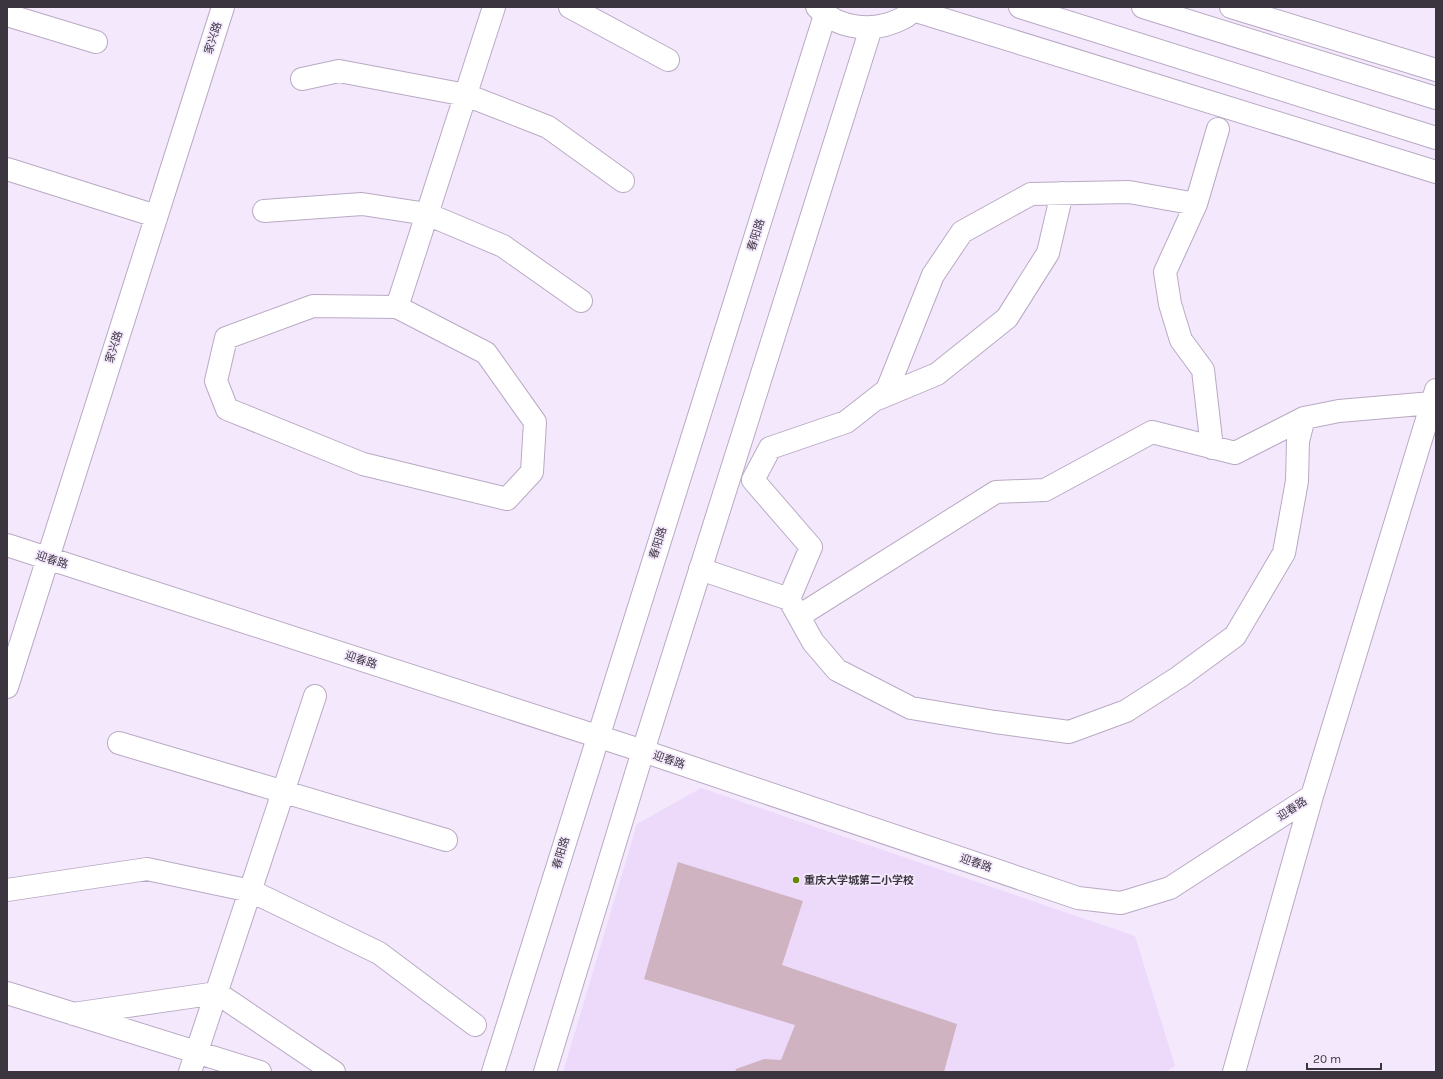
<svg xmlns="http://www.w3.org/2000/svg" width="1443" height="1079" font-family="Karla,'Noto Sans SC',sans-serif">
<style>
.built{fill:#eddafb}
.building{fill:#d0b3c1}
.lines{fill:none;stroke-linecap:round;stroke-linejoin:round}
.minor-casing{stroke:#b9aac3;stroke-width:24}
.major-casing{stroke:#b9aac3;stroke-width:24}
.minor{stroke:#fff;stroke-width:22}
.major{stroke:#fff;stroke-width:22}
.poi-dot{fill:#668704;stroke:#f4e8fd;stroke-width:1.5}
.labels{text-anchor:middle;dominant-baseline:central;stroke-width:3.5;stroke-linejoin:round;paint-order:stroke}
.street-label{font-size:11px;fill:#3b353f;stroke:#f4e8fd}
.poi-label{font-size:11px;font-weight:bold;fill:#3b353f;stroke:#f4e8fd;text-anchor:start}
</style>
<rect width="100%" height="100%" fill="#f4e8fd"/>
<!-- built -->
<path class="built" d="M701,788L1135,936L1175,1066L1165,1072H563L637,824Z"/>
<!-- building -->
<path class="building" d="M678,862L803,901L782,965L957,1024L944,1072H735L736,1069L764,1059L781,1060L795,1025L644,979Z"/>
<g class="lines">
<!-- minor casing -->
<g class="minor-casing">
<path id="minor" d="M570,7L668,60
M1231,7L1436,70
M913,10L1436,172
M7,15L96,42
M302,79L339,71L466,95L548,127L623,181
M7,169L156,216
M1196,204L1165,272L1170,304L1181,340L1203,370L1212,448
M264,211L362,204L427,214L503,246L581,301
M313,306L397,307L486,353L535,422L532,472L507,499L363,464L227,409L216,381L226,338Z
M397,307L494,7
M877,399L937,374L1007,318L1048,253L1062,193
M7,545L643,751L1078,898L1121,903L1170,888L1312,796
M700,569L789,599L811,547L753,480L770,448L846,422L887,390L933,275L962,232L1031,194L1129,192L1196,204L1218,129
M789,599L813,642L837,670L911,708L995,722L1069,732L1126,711L1179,677L1235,636L1284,553L1297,481L1298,441L1304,418L1339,411L1432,403
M799,616L996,492L1045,490L1152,432L1235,453L1304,418
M7,687L223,7
M119,743L446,840
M7,890L147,869L251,891L379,953L475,1025
M7,993L260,1072
M73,1014L217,993L334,1072
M190,1072L315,696
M1234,1072L1312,796L1436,390"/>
</g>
<!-- major casing -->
<g class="major-casing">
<path id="major" d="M817,7C839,30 875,33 903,18C908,16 912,11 917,7
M1020,7L1436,138
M1143,7L1436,98
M493,1072L825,15
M545,1072L643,751L871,28"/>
</g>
<!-- minor -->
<use href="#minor" class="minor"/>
<!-- major -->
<use href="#major" class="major"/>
</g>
<!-- markers -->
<circle class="poi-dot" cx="796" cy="880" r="4"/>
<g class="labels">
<!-- street labels -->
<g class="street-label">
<text transform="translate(213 38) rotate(-72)">家兴路</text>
<text transform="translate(756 235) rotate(-72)">春阳路</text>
<text transform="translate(114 347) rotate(-72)">家兴路</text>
<text transform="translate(658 543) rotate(-72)">春阳路</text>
<text transform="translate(52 560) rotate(18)">迎春路</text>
<text transform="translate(361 660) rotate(18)">迎春路</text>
<text transform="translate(669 760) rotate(19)">迎春路</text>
<text transform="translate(1292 809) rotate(-33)">迎春路</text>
<text transform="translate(561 853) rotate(-73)">春阳路</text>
<text transform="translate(976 863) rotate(19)">迎春路</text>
</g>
<!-- poi labels -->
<g class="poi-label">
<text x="804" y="880">重庆大学城第二小学校</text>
</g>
</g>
<!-- border -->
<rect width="1443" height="1079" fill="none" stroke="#3b353f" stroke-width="16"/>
<!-- scale -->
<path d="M1307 1063v6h74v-6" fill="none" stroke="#3b353f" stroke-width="2"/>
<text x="1313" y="1063" font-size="12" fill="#3b353f" stroke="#f4e8fd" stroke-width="3" paint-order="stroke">20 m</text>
</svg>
